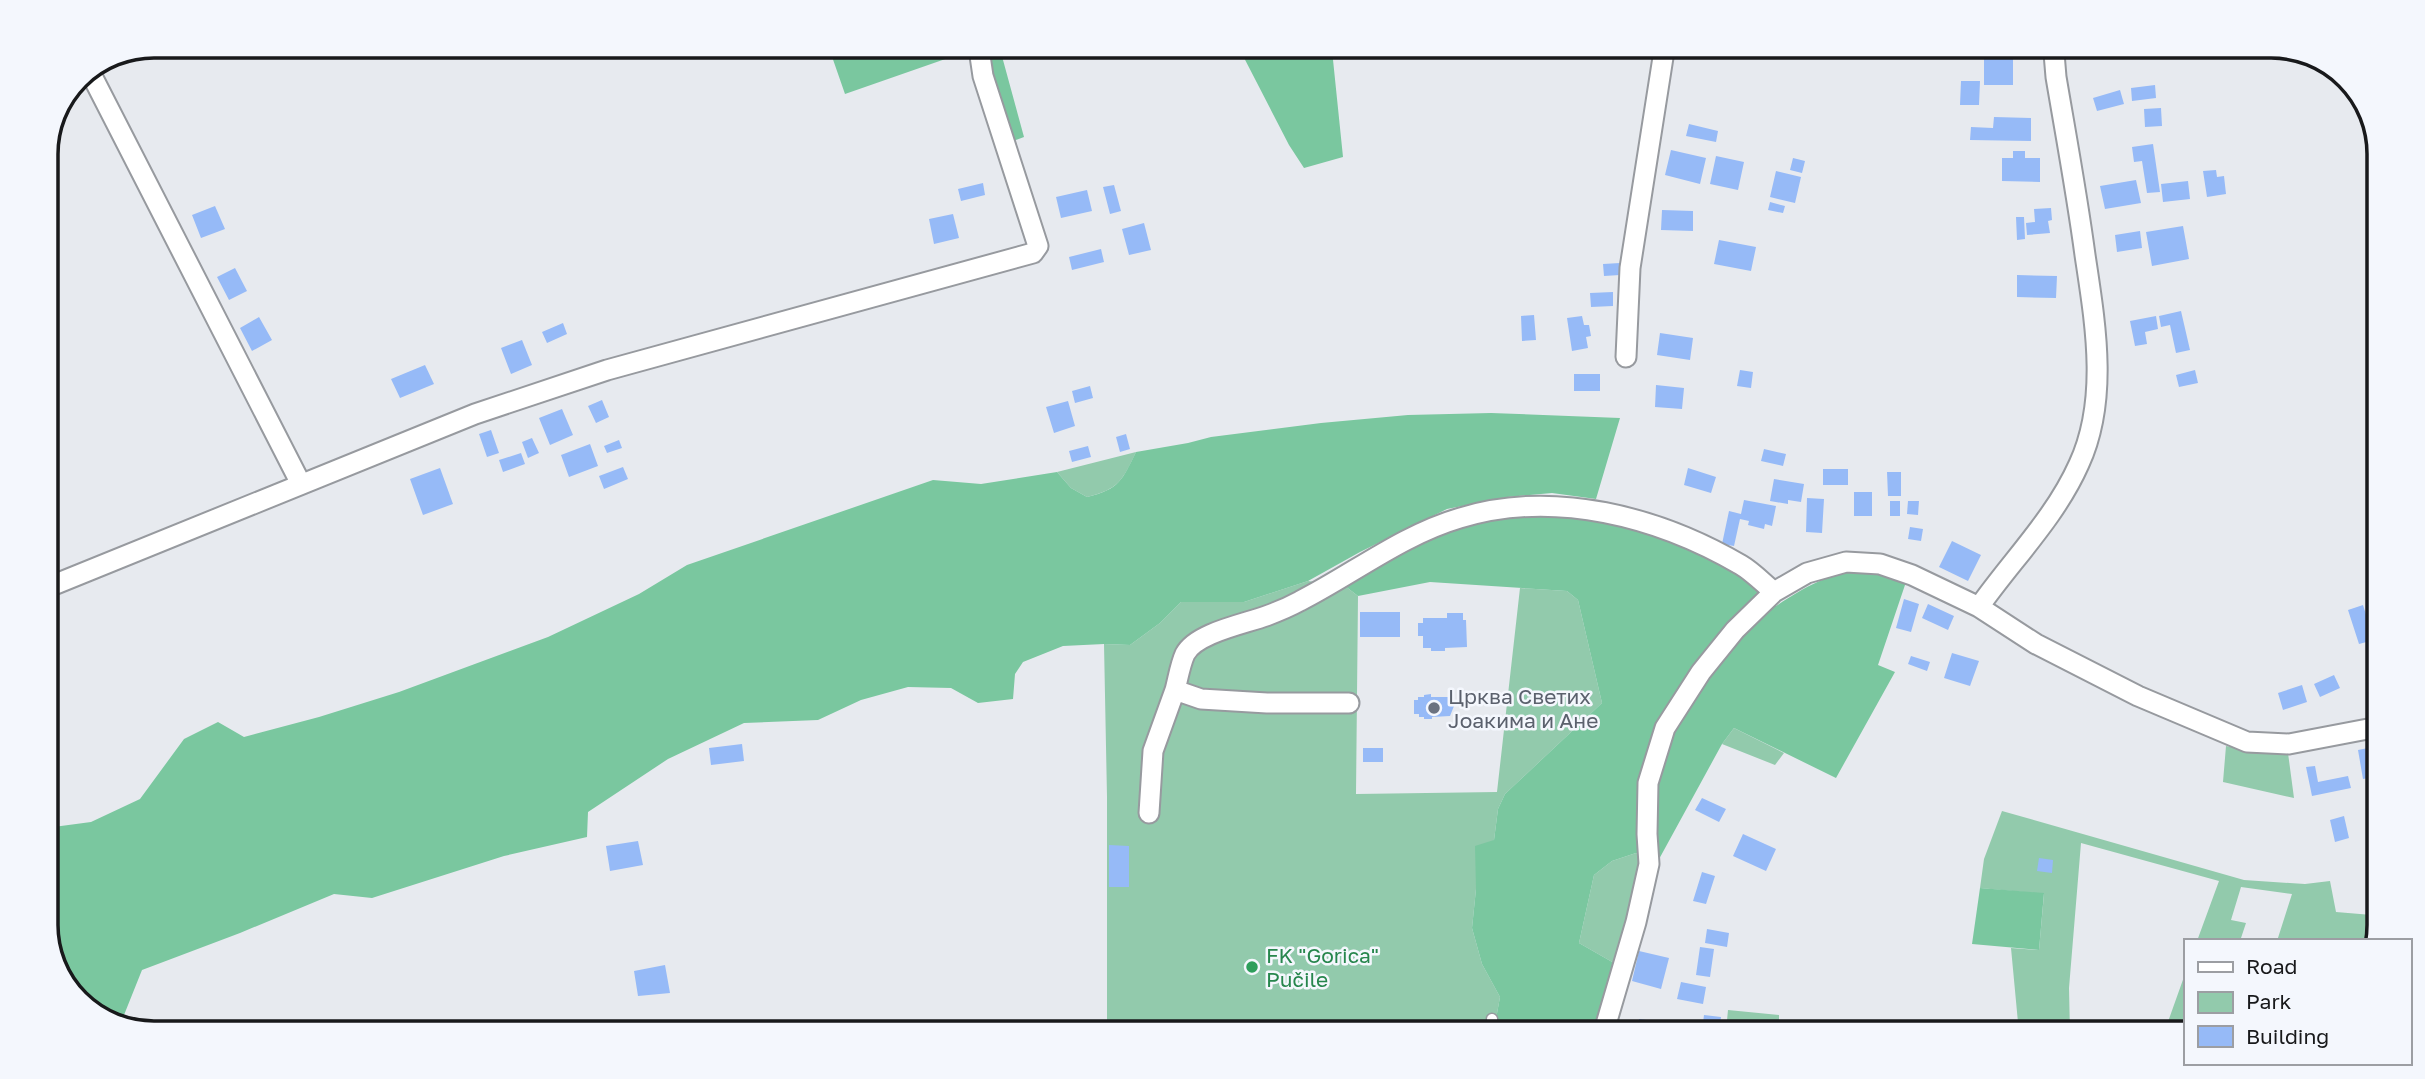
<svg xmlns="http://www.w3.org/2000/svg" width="2425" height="1079" font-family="'Golos Text',sans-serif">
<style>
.green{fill:#92caac;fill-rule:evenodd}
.forest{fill:#7ac79f}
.building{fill:#96baf7}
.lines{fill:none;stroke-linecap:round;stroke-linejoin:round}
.service-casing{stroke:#979a9f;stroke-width:13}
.minor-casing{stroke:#979a9f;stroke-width:23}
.service{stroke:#fff;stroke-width:10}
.minor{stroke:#fff;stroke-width:19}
.worship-dot{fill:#6b7280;stroke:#f4f7fd;stroke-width:2.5}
.leisure-dot{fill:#2e9e5b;stroke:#f4f7fd;stroke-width:2.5}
.labels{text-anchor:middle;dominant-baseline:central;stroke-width:5;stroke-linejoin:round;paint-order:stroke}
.worship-label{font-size:21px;fill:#5b616d;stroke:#f4f7fd;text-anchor:start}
.leisure-label{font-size:21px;fill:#27864d;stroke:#f4f7fd;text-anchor:start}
.rim{fill:none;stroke:#18191b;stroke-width:3.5}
</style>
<rect width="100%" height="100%" fill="#e7eaef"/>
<!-- green -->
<path class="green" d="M1136,452C1122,481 1119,489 1087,497L1071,488L1057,472Z
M1308,581L1345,586L1358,596L1356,794L1497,792L1520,588L1567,591L1578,600L1602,703L1505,794L1498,809L1494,840L1476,889L1472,928L1482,964L1500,997L1494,1030L1107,1029V797L1104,644L1130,645L1160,623L1181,602H1244ZM1109,846H1129L1128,887L1109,886Z
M1734,728L1784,753L1775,765L1722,744Z
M2226,746L2264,753H2288L2294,798L2223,782Z
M2002,811L2244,880L2305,884L2330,881L2336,912L2372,915L2371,941H2277L2292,894L2241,887L2231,920L2246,923L2240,941H2197L2219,881L2081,843L2069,988L2070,1033H2019L2011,948L2039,950L2044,894L1980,888L1984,859Z
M1636,853L1643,856L1642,868L1614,963L1579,943L1594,875L1612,861Z
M2185,974V1033H2164Z
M1728,1010L1779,1015V1032L1726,1031Z"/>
<!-- forest -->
<path class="forest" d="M829,48L974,49L845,94Z
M987,49H1000L1024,137L1013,141L993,79Z
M1240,50H1332L1343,157L1304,168L1289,145Z
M1491,413L1620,418L1596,499L1552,493L1508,497L1447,509L1360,552L1308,581L1244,602H1181L1160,623L1130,645L1104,644L1063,646L1023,662L1015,674L1013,699L978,703L951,688L908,687L861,700L818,720L744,723L668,759L588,812L587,837L504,856L372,898L334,894L240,933L142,970L120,1025H112L64,986L46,932V828L91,822L140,799L184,739L218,722L244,737L319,717L399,692L548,637L639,594L687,565L933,480L981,484L1057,472L1071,488L1087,497C1120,489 1122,480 1136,452L1188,443L1211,437L1321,423L1408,415Z
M1519,515C1541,516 1563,516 1584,518C1639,524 1708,551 1753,583C1761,589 1769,599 1776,606C1805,587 1837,567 1874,572C1884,574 1895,579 1906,582L1878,665L1895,672L1836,778L1734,728L1722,744L1658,861L1636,853L1612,861L1594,875L1579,943L1614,963L1596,1031L1494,1030L1500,997L1482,964L1472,928L1476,889L1475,846L1494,840L1498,809L1505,794L1602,703L1578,600L1567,591L1430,582L1358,596L1345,586L1397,553L1456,529Z
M1980,888L2044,893L2039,950L1972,944Z"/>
<!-- building -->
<path class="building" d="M1984,58H2013V85H1984Z
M1961,81H1980L1979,105H1960Z
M2155,85L2156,98L2132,101L2131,88Z
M2120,90L2124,104L2097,111L2093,98Z
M2161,108L2162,126L2145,127L2144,109Z
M1994,117L2031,118V141L1970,140L1971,127L1993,128Z
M1689,124L1718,131L1716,142L1686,136Z
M2153,144L2160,192L2147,193L2142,161L2134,162L2132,147Z
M1671,150L1706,158L1700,184L1665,175Z
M2013,151H2025V158H2040V182L2002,181V158H2013Z
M1716,156L1744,162L1738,190L1710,184Z
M1793,158L1805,161L1802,173L1790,170Z
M2216,170L2217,177L2224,176L2226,194L2207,197L2203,171Z
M1776,171L1801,177L1795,203L1770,197Z
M2136,180L2141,203L2105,209L2100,186Z
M2188,181L2190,199L2163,202L2161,184Z
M983,183L985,195L961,201L958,189Z
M1114,185L1121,211L1110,214L1103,187Z
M1087,190L1092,211L1061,218L1056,197Z
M1770,202L1785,206L1783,213L1768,210Z
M215,206L225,229L201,238L192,215Z
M2051,208L2052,220L2048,221L2050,233L2027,235L2026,223L2035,222L2034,209Z
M1662,210L1693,211V231L1661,230Z
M953,214L959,238L934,244L929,219Z
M2016,217H2024L2025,239L2017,240Z
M1144,223L1151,250L1129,255L1122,229Z
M2183,226L2189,259L2152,266L2146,232Z
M2140,231L2142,248L2117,252L2115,235Z
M1719,240L1756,247L1751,271L1714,264Z
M1101,249L1104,262L1072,270L1069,257Z
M1620,263V275L1604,276L1603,264Z
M235,268L247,291L229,300L217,277Z
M2017,275L2057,276L2056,298L2017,297Z
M1613,292V306L1591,307L1590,293Z
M2181,311L2190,350L2176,353L2170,325L2161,327L2159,316Z
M1534,315L1536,340L1522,341L1521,316Z
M1582,316L1584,325H1589L1591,336L1586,337L1588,348L1572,351L1567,318Z
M2156,316L2158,329L2145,332L2147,344L2135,346L2130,321Z
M259,317L272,340L252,351L240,328Z
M563,323L567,334L547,343L542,332Z
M1660,333L1693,338L1690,360L1657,355Z
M522,340L532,365L511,374L501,348Z
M425,365L434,384L400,398L391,379Z
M1740,370L1753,372L1751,388L1737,386Z
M2195,370L2198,383L2179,387L2176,375Z
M1574,374H1600V391H1574Z
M1656,385L1684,388L1682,409L1655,407Z
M1090,386L1093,398L1075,403L1072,391Z
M602,400L609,417L596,423L588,406Z
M1068,401L1075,426L1054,433L1046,407Z
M562,409L573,435L550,445L539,418Z
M491,430L499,453L487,457L479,434Z
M1126,434L1130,449L1120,452L1116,437Z
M532,438L539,453L528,458L522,442Z
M619,440L622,448L607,453L604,446Z
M590,444L598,466L569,477L561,455Z
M1088,446L1091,457L1072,462L1069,451Z
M1764,449L1786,454L1783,466L1761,461Z
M521,453L525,464L503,472L499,460Z
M623,467L628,479L604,489L599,476Z
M440,468L453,504L423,515L410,479Z
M1688,468L1716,477L1711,493L1684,485Z
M1823,469H1848V485H1823Z
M1887,472H1901V496H1888Z
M1774,479L1804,484L1801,502L1788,500V504L1770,501Z
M1854,492H1872V516H1854Z
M1807,498L1824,499L1822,533L1806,532Z
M1744,500L1776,506L1772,526L1765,524L1764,529L1748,525L1749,521L1740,519L1734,546L1722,544L1729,511L1741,514Z
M1890,501H1900V516H1890Z
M1908,501H1919L1918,515L1907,514Z
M1910,527L1923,529L1921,541L1908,539Z
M1952,541L1981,555L1968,581L1939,567Z
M1904,599L1919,604L1911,632L1896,628Z
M1928,604L1954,616L1948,630L1922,618Z
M2363,605L2374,640L2359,644L2348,610Z
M1360,612H1400V637H1360Z
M1447,613H1463V620H1466L1467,647L1445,648V651H1431V648H1423V636H1418V623H1423V618H1447Z
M1952,653L1979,661L1970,686L1944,678Z
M1911,656L1930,662L1927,671L1908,664Z
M2334,675L2340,688L2320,697L2314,684Z
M2302,685L2307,702L2283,710L2278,693Z
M1431,694V697H1449L1454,706L1450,716L1432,717V719H1424V717H1419V714H1414V700H1418V697H1424V695Z
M742,744L744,761L711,765L709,748Z
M2373,747V777L2363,779L2358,750Z
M1363,748H1383V762H1363Z
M2315,766L2318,782L2348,776L2351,788L2312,796L2306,767Z
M1702,798L1726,809L1719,822L1695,810Z
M2344,816L2349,838L2335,842L2330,820Z
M1743,834L1776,849L1766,871L1733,856Z
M638,841L643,865L610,871L606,846Z
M1109,845L1129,846V887H1109Z
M2039,858L2053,860L2052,873L2037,871Z
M1702,872L1715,876L1706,904L1693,901Z
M1707,929L1729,933L1727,947L1705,943Z
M1700,947L1714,949L1710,977L1696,975Z
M1639,951L1669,958L1661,989L1632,981Z
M665,965L670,993L638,996L634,971Z
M1681,982L1706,987L1703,1004L1677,999Z
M1704,1015L1721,1017L1719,1031H1702Z
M1639,1019L1654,1021L1652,1031H1637Z"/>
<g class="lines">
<!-- service casing -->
<g class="service-casing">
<path id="service" d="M1492,1019L1493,1030"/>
</g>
<!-- minor casing -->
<g class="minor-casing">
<path id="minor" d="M90,72L301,484
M1626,357L1630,268L1664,51
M46,588L475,414L607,370L1033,253L1038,246L983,76L979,49
M1979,607C2012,560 2055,518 2079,464C2109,399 2095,322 2085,255C2077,195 2066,136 2056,77L2054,53
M1349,703H1267L1201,699L1175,690C1178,679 1180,665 1185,654C1196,633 1244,624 1266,616C1277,612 1289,607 1300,601C1353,574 1402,535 1460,518C1554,489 1659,517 1741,565C1753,572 1763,583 1774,592
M1149,813L1153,751L1175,690
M1604,1031L1636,922L1649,864L1647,834L1648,783L1665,728L1701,672L1735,630L1774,592L1807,573L1846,562L1880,564L1912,575L1979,607L2036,644L2138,696L2247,742L2289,744L2373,728"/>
</g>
<!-- service -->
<use href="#service" class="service"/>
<!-- minor -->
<use href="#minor" class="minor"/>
</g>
<!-- markers -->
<circle class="worship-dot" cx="1434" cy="708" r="7"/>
<circle class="leisure-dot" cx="1252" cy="967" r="7"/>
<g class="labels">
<!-- worship labels -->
<g class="worship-label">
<text x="1448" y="696">Црква Светих<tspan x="1448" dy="24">Јоакима и Ане</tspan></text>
</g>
<!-- leisure labels -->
<g class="leisure-label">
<text x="1266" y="955">FK "Gorica"<tspan x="1266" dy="24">Pučile</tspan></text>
</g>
</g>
<!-- crop -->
<path d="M0 0H2425V1079H0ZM154 58H2271A96 96 0 0 1 2367 154V925A96 96 0 0 1 2271 1021H154A96 96 0 0 1 58 925V154A96 96 0 0 1 154 58Z" fill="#f4f7fd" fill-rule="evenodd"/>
<path class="rim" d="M154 58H2271A96 96 0 0 1 2367 154V925A96 96 0 0 1 2271 1021H154A96 96 0 0 1 58 925V154A96 96 0 0 1 154 58Z"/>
<!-- legend -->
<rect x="2184" y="939" width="228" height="126" fill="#f4f7fd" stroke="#9c9ea3" stroke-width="2"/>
<rect x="2198" y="962" width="35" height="10" fill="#ffffff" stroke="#9c9ea3" stroke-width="2"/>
<text x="2246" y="974" font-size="21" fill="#18191b">Road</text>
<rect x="2198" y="992" width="35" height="21" fill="#92caac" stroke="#9c9ea3" stroke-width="2"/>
<text x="2246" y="1009" font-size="21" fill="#18191b">Park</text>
<rect x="2198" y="1026" width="35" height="21" fill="#96baf7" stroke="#9c9ea3" stroke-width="2"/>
<text x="2246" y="1044" font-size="21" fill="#18191b">Building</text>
</svg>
